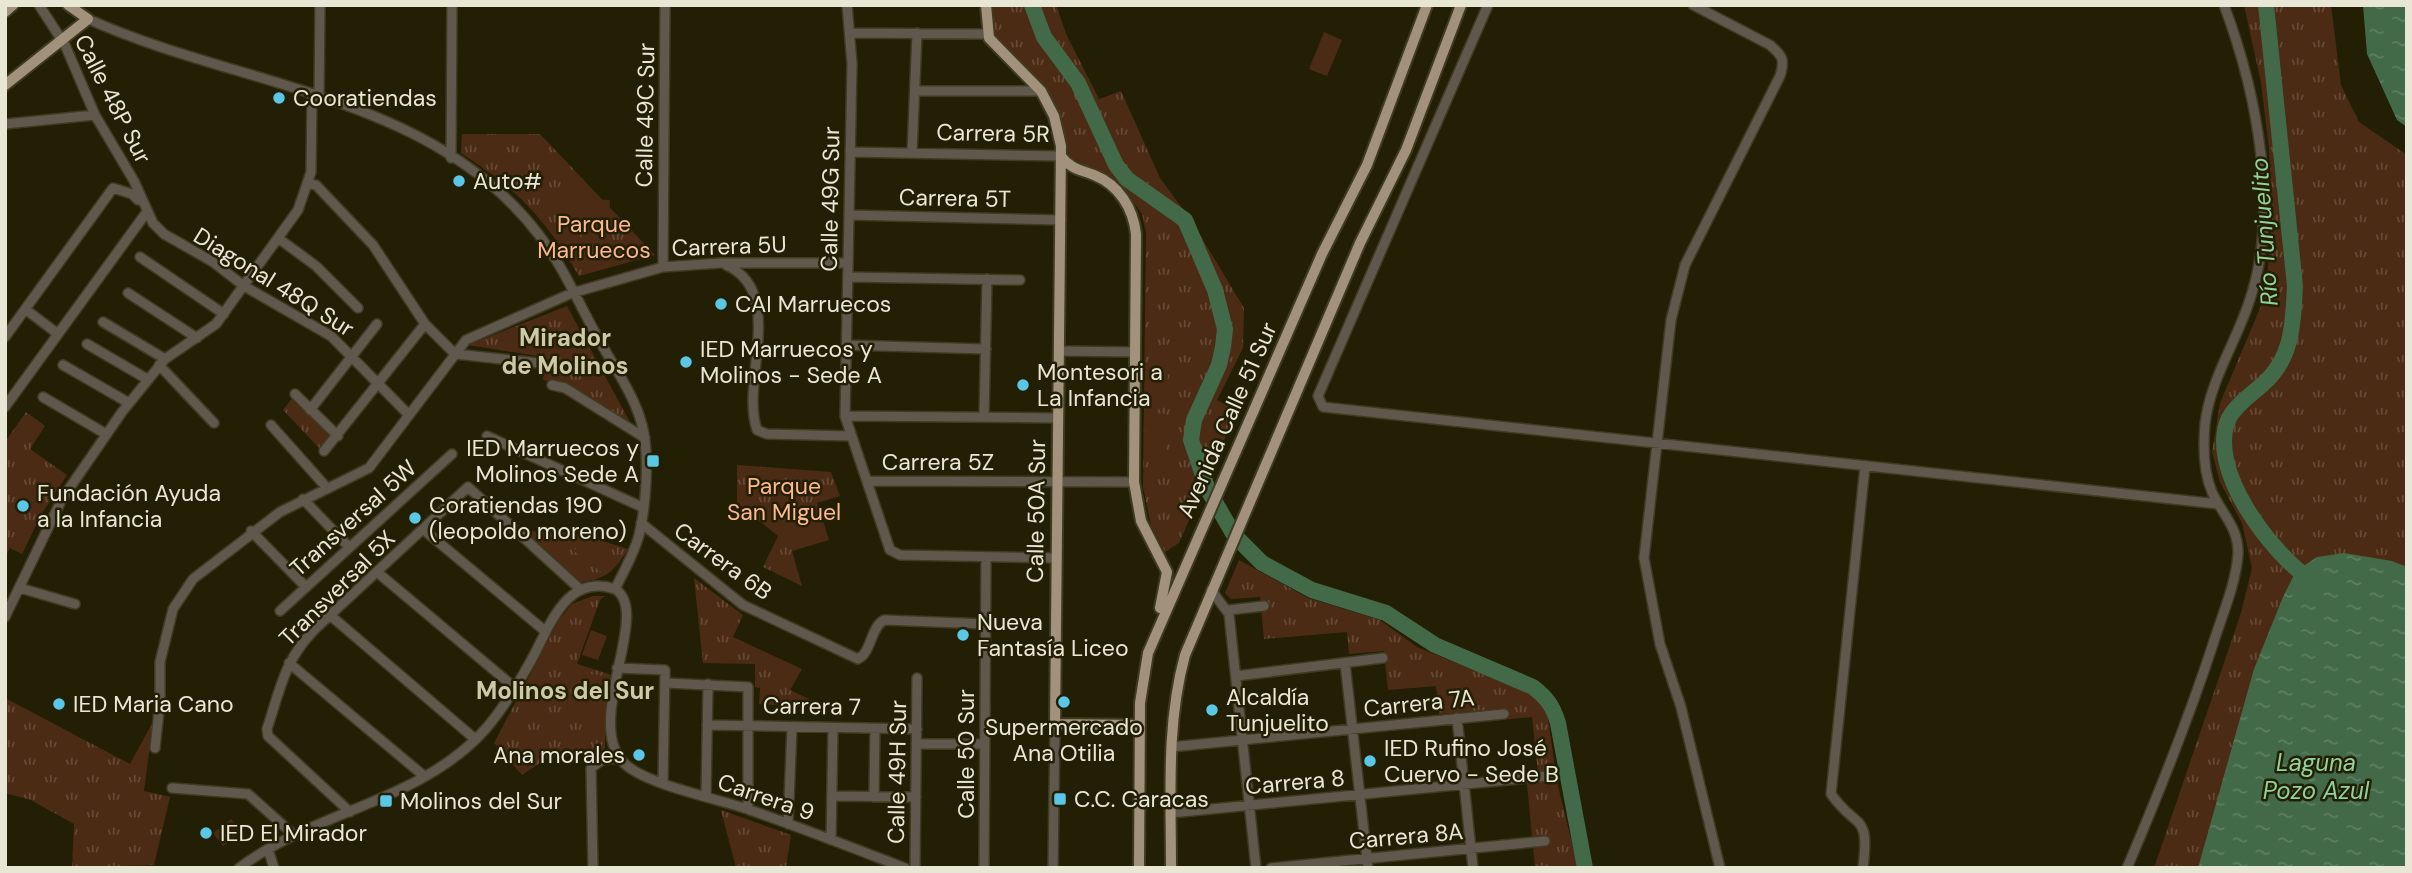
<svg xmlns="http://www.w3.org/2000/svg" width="2412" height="873" font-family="'DM Sans',sans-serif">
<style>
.grass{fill:url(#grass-tufts)}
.pitch{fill:#4c2b14}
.water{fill:url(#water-ripples)}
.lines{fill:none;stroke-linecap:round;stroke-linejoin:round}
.river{stroke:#426a48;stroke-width:16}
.minor-casing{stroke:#3f3b21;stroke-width:12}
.major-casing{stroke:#3f3b21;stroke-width:14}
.minor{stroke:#60584d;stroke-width:9}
.major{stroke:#a2927c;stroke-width:10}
.poi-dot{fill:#5bc7e7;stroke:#231f04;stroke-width:2.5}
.labels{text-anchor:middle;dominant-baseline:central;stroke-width:5;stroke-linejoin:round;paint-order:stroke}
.poi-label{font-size:23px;fill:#e8e6d5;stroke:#231f04;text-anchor:start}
.street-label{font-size:23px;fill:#e8e6d5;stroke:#231f04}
.park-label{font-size:23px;fill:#feb88b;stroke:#231f04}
.water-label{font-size:24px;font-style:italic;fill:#91d19b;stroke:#231f04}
.neighbourhood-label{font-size:24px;font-weight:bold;fill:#cec9a9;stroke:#231f04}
</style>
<defs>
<pattern id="grass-tufts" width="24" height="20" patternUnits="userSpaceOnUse" patternTransform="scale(1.75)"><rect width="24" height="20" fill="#4c2b14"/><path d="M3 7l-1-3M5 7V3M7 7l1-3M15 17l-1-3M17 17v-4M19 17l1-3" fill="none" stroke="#664a35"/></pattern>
<pattern id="water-ripples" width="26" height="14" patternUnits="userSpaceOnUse" patternTransform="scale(1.75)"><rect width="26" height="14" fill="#426a48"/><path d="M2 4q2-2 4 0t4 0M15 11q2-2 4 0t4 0" fill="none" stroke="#5d7f62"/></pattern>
</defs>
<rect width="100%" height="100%" fill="#231f04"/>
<!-- grass -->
<path class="grass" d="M991,5H1056L1067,36L1099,99L1121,91L1160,178L1191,220L1244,308L1243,348L1217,400L1237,410L1179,543L1165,552L1151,525L1143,487L1146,233L1142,214L1127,193L1112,179L1070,157L1049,99L1038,79L995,38L991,30Z
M2244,5H2331L2341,85L2359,122L2407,155V868H2154L2241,613L2252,568L2242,523L2220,482L2212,452L2220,403L2266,294L2272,218L2269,149L2261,83Z
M462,134H540L655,255L579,276C543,216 519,191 461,153Z
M567,306L631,424L568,384L543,380L544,357L468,345Z
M293,397L332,435L320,449L283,410Z
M26,412L45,426L30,449L67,475L41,515L22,554L10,548L5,557V442Z
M737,465L831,472L840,496L817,503L829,540L792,551L802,586L763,567L778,536L737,503Z
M525,531L577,533L628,549C615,571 606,579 581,582Z
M1239,560L1308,598L1380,620L1417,647L1532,694L1547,712L1557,782L1578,868H1535L1527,784L1539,783L1532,717L1500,720L1499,709L1439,714L1436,686L1388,690L1384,651L1349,654L1347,632L1264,639L1260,597L1231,599L1225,593Z
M694,578L743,615L733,637L802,669L790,690L815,702L811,707L759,704L760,688L755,687V664L703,663Z
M593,596H605L600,600L577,664L612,675L605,716V751L546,759L522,775L494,743L559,620L572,604Z
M5,698L130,764L153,722L144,791L170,797L154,865L72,868L74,824L31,800L5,793Z
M721,810L791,835L786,868H736Z"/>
<!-- pitch -->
<path class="pitch" d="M1324,32L1342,40L1327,76L1309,69Z
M562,177L583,178L581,211L561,210Z
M590,199L610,200L608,233L588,232Z
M575,224L587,252L570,259L558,231Z
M1148,369H1168L1167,405H1147Z
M1147,413L1167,414L1165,453L1145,452Z
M819,519L825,538L793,548L787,529Z
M585,537L611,558L601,572L574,551Z
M591,630L607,636L598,660L582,655Z
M591,674L610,677L604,715L584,711Z
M231,819L241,832L223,846L213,833Z"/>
<!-- water -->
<path class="water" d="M2363,5H2407V127L2397,120L2367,54Z
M2344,553L2392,561L2407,567V868H2198L2254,669L2283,597L2296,571L2317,557Z"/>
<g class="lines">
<!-- river -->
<path class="river" d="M1032,5L1044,37L1078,83L1116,165L1127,179L1185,220L1215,290L1225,329L1223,347L1219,365L1194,420L1191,440L1208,490L1234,535L1262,563L1312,590L1386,613L1435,645L1533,687C1547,698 1553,706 1558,723L1585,868
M2266,5L2295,286C2293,323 2293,358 2263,384C2252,394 2236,405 2229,418C2205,469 2273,555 2312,581"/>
<!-- minor casing -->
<g class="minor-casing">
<path id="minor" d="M39,5L65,45L95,115L134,181L153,223L164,234L213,262L244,286L331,336L409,415
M847,5L852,64L845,416L890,550L900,555L1057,558
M1488,5L1318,396L1323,407L2218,504
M1693,5L1770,45C1783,56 1785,60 1780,76L1685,265L1671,320L1644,558L1660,644L1681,707L1720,868
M88,19C238,87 431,93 539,235C564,267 581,309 602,345C616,370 635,397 642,425C650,453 646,507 639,535C634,554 624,571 615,589
M851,33L986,34
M915,91H1041
M319,96L320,5
M5,124L95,115
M850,152L1061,156
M912,153L917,33
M451,158L452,5
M309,184L316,185L373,245L425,324L455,354L539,363
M849,215L1061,220
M278,238L316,266L358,308
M140,257L224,314
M726,265C787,292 740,381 757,430L767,434L851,436
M663,267L665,5
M848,277L1020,280
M128,293L197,338
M25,309L58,334
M103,322L165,359
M5,337L113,188L132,194L138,200
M87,344L147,379
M846,345L986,349
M1059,351L1135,352
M63,365L129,403
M159,365L214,423
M552,385L565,388L645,438
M295,394L338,436
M43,397L106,434
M5,407L146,213
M310,410L377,324
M845,416L1058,418
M984,417L987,279
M271,425L327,488
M487,436L642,507
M324,451L425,324
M867,481L1134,482
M303,499L349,547
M641,523L743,605L858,659C872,652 870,628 884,620L986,624
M424,530L545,631
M251,531L306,587
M377,572L514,687
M20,588L75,604
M1211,590L1229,614L1256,868
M1229,610L1264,606
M280,611L452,454
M331,616L475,739
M5,617L62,499L122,412L165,359L216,324L298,210L311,172L312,94
M289,663L424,776
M1345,663L1368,868
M617,668L665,670L663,782
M1236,676L1383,658
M666,683L748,687V809
M1457,718L1473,868
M707,725L917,729
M916,744H985
M1171,747L1504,714
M155,748L160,702V662L173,609L193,579L280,512L369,468L466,340L572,293L663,267L721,263H848
M172,788L248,794L294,835
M832,796L916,797
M706,797L708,684
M874,797L875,729
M350,812L268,736L267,729C280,690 284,661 314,630L468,487L581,590
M1171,813L1548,776
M788,824L792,727
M831,840L833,728
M268,849L274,868
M239,868C313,812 414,803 480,735C501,713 520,681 534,655C551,623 568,573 615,589C652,611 585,718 622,761C641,784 720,799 750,810C802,828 853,848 905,868
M593,868L591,768L602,760L619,758
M915,868L917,678
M984,868L986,557
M1053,868L1055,724
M1271,868L1545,841
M1863,868C1870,811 1857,831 1831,794L1865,466
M2127,868C2159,793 2189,718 2214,641C2223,613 2236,583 2238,554C2239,528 2222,514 2212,492C2203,471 2203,447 2205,424C2210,381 2234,346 2248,305C2281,214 2257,93 2224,5"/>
</g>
<!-- major casing -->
<g class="major-casing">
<path id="major" d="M986,5L989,38L1041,91L1054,116L1061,146L1055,724L1140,725
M5,12L13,5
M5,85L88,19L68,5
M1061,156C1069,168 1081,170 1094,175C1119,185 1133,208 1136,234L1134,482L1141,521L1167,572L1160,608
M1139,868L1140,703L1148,653L1322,254L1367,165L1427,5
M1171,868C1171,796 1166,724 1185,655L1360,243L1406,150L1461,5"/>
</g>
<!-- minor -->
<use href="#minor" class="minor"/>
<!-- major -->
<use href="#major" class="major"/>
</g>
<!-- markers -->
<g class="poi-dot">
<circle cx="279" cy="98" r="7"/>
<circle cx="459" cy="181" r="7"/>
<circle cx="721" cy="304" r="7"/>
<circle cx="686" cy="362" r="7"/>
<circle cx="1023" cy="385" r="7"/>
<rect x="646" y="454" width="14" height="14" rx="3.5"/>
<circle cx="23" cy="506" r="7"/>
<circle cx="415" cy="518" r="7"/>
<circle cx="963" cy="635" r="7"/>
<circle cx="1064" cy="702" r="7"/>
<circle cx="59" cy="704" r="7"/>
<circle cx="1212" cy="710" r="7"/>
<circle cx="639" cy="755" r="7"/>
<circle cx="1370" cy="761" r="7"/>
<rect x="1053" y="792" width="14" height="14" rx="3.5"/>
<rect x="379" y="794" width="14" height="14" rx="3.5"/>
<circle cx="206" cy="833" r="7"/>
</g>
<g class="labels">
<!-- poi labels -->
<g class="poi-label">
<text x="293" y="98">Cooratiendas</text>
<text x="473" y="181">Auto#</text>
<text x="735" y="304">CAI Marruecos</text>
<text x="700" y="349">IED Marruecos y<tspan x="700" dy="26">Molinos - Sede A</tspan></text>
<text x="1037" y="372">Montesori a<tspan x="1037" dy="26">La Infancia</tspan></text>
<text x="639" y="448" text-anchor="end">IED Marruecos y<tspan x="639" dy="26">Molinos Sede A</tspan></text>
<text x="37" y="493">Fundación Ayuda<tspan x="37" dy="26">a la Infancia</tspan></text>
<text x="429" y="505">Coratiendas 190<tspan x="429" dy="26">(leopoldo moreno)</tspan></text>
<text x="977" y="622">Nueva<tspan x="977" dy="26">Fantasía Liceo</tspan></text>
<text x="1226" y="697">Alcaldía<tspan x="1226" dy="26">Tunjuelito</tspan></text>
<text x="73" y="704">IED Maria Cano</text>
<text x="1064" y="727" text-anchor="middle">Supermercado<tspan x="1064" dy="26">Ana Otilia</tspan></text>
<text x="1384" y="748">IED Rufino José<tspan x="1384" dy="26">Cuervo - Sede B</tspan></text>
<text x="625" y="755" text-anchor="end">Ana morales</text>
<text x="1074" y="799">C.C. Caracas</text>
<text x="400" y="801">Molinos del Sur</text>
<text x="220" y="833">IED El Mirador</text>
</g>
<!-- street labels -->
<g class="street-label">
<text transform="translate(113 99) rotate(63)">Calle 48P Sur</text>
<text transform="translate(645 115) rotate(-89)">Calle 49C Sur</text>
<text transform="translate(993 133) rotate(1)">Carrera 5R</text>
<text transform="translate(955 198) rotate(1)">Carrera 5T</text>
<text transform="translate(830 199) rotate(-89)">Calle 49G Sur</text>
<text transform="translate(729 246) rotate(-2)">Carrera 5U</text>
<text transform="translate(274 282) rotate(32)">Diagonal 48Q Sur</text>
<text transform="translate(1227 420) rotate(-66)">Avenida Calle 51 Sur</text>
<text x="938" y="462">Carrera 5Z</text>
<text transform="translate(1036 511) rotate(-89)">Calle 50A Sur</text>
<text transform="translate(353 518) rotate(-42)">Transversal 5W</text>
<text transform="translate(723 561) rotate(36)">Carrera 6B</text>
<text transform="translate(337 588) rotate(-45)">Transversal 5X</text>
<text transform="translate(1419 703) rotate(-6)">Carrera 7A</text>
<text transform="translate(812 706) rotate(1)">Carrera 7</text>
<text transform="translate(966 754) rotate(-90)">Calle 50 Sur</text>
<text transform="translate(897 772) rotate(-89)">Calle 49H Sur</text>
<text transform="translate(1295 782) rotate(-5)">Carrera 8</text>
<text transform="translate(766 797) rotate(19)">Carrera 9</text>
<text transform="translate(1406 836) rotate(-5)">Carrera 8A</text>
</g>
<!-- park labels -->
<g class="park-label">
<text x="594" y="224">Parque<tspan x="594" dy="26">Marruecos</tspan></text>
<text x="784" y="486">Parque<tspan x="784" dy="26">San Miguel</tspan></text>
</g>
<!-- water labels -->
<g class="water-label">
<text transform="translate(2264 232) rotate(-94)">Río Tunjuelito</text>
<text x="2316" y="762">Laguna<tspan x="2316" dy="28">Pozo Azul</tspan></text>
</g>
<!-- neighbourhood labels -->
<g class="neighbourhood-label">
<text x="565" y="337">Mirador<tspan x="565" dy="28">de Molinos</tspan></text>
<text x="565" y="690">Molinos del Sur</text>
</g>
</g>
<!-- border -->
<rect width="2412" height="873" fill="none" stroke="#e8e6d5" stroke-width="14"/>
</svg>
